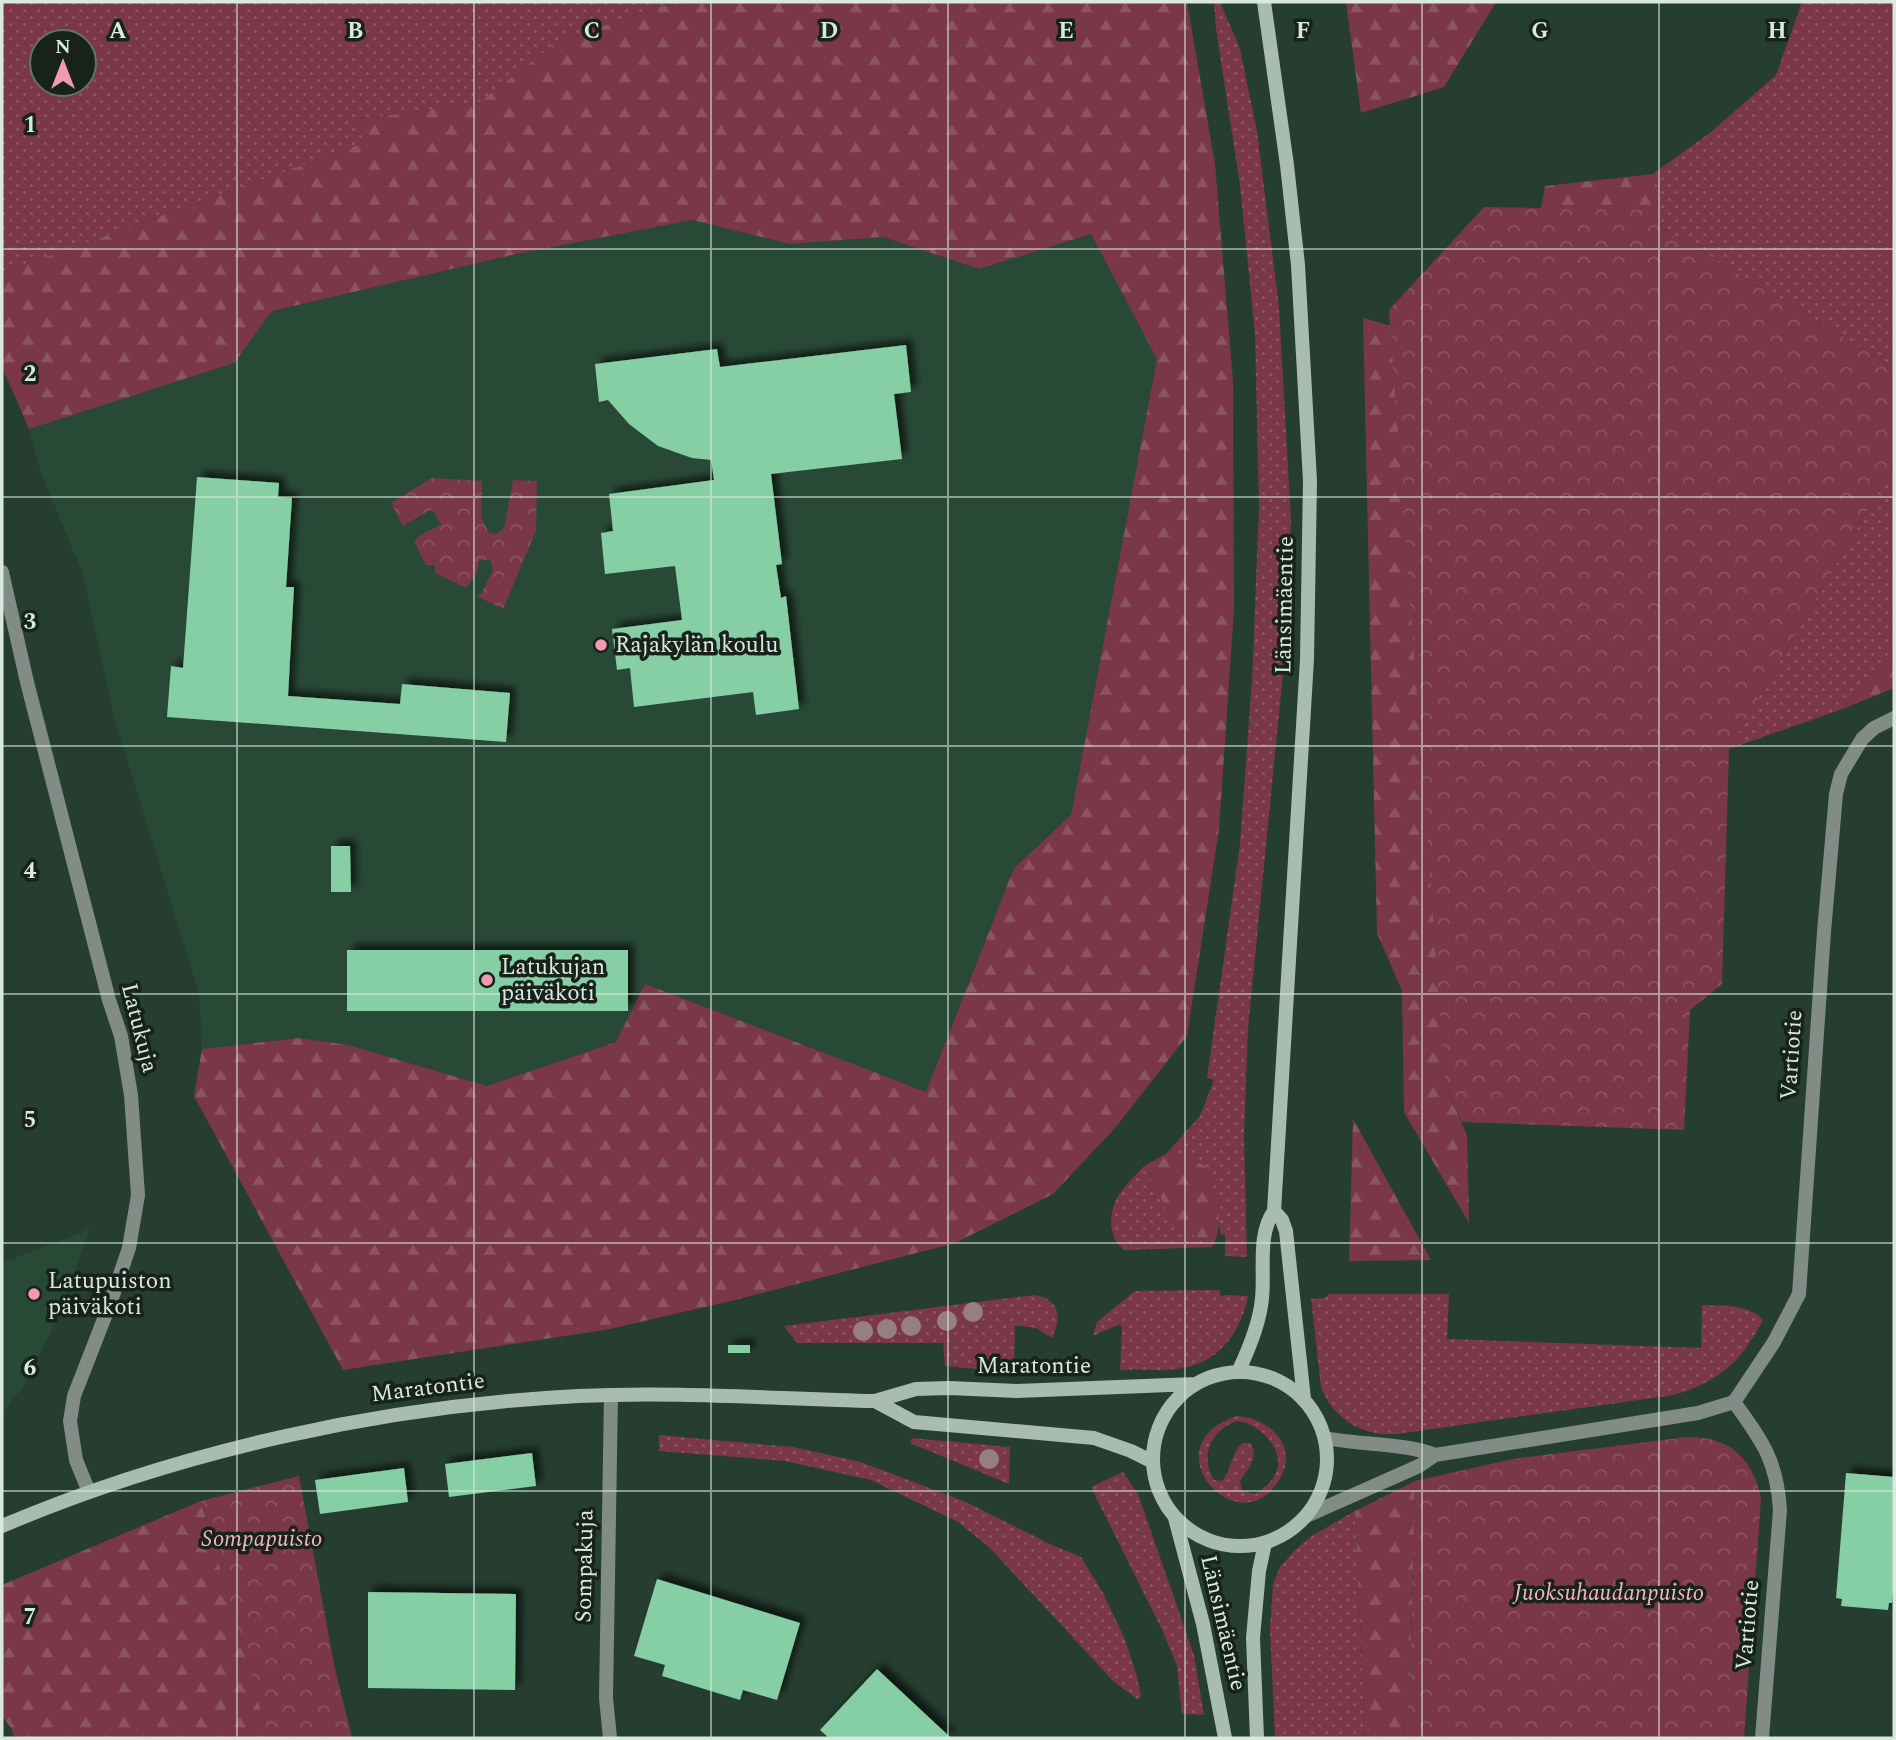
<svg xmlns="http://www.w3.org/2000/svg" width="1896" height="1740" font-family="Spectral,serif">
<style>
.built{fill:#294937}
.grass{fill:url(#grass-dots);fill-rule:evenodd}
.forest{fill:url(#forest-firs)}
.park{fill:url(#park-crowns)}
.building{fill:#86cea4;filter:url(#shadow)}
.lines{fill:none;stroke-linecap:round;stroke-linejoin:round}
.minor{stroke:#808c85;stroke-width:14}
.secondary{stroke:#a9bcb0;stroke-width:14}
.tree{fill:#967f80}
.grid{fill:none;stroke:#dae9e0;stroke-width:2;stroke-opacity:0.55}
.poi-dot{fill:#f29aaf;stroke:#17221b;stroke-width:2.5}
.labels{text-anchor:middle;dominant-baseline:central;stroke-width:7;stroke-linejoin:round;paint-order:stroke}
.street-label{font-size:23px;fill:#dae9e0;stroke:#17221b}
.poi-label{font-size:23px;fill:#dae9e0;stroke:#17221b;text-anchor:start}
.park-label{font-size:23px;font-style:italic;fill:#f3b4c2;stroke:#17221b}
.grid-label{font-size:23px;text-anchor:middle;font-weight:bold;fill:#dae9e0;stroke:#17221b;stroke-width:7;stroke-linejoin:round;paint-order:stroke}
</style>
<defs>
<pattern id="grass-dots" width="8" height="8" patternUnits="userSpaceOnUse" patternTransform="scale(1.75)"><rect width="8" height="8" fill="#793749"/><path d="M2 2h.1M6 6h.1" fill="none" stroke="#8b5463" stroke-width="1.8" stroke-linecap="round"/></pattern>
<pattern id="forest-firs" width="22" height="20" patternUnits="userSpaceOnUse" patternTransform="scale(1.75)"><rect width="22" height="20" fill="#793749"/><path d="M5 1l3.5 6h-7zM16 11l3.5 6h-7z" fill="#8b5463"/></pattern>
<pattern id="park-crowns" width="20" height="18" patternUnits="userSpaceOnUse" patternTransform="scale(1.75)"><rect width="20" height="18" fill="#793749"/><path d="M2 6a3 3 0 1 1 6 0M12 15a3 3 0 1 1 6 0" fill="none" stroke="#8b5463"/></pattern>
<filter id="shadow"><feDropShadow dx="6" dy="-6" stdDeviation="3.5" flood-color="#0009"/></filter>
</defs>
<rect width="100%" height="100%" fill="#253e30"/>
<!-- built -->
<path class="built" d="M692,220L790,244L883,237L979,269L1091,234L1157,359L1071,815L1014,868L926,1092L645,984L616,1042L487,1086L348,1045L299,1038L202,1049L199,993L114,717L83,574L41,473L29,429L233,363L272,311L512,255Z
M90,1229L55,1324L22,1389L2,1412V1263Z"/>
<!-- grass -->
<path class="grass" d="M2,2H697L656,7L556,43L481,102L393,115L357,118L365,143L2,273ZM42,42H84V84H42Z
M1214,2H1220L1240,49L1257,131L1279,307L1291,520L1285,653L1248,1028L1244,1135L1247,1257L1225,1256V1235L1220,1234L1214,1188L1166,1154L1200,1116L1214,1080L1207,1078L1240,844L1252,680L1259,508L1255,334L1240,185L1216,29Z
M1802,2H1894V374L1885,362L1664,229L1659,218L1653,174L1711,132L1776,75Z
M1894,464V648L1840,710L1729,749Z
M1144,1166L1173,1221L1212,1247L1125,1250C1109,1240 1108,1216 1116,1200C1122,1188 1135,1176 1144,1166Z
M1219,1290L1221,1297L1225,1295L1248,1296C1242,1328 1222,1360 1187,1367C1165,1372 1141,1369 1120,1370L1122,1328L1120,1324L1093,1336L1097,1322L1135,1291Z
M1329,1294H1449L1447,1339L1701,1348L1702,1305C1722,1306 1749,1304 1763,1320C1741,1362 1720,1381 1674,1395L1397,1434C1363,1437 1333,1419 1321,1387L1311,1299L1325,1298Z
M1035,1295C1060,1300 1062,1317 1052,1338L1036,1328L1015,1325L1014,1372L945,1366L943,1343H797L784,1326Z
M1237,1416C1268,1418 1298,1444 1281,1477C1241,1550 1146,1446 1237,1416ZM1237,1421C1259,1423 1286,1450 1276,1473C1272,1482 1264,1488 1256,1494L1242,1491L1240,1482C1246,1469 1261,1458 1250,1443H1242C1231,1454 1231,1470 1222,1481L1214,1480C1199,1456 1211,1430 1237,1421Z
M659,1435L793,1447L861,1462L966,1502L1048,1543L1081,1557L1103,1593L1124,1637L1136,1673L1141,1696L1137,1699L1113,1681L990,1548L958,1522L933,1510L871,1480L785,1461L659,1451Z
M912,1438L1010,1447L1009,1484L910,1443Z
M1123,1472L1138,1494L1194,1655L1204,1715L1182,1714L1177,1666L1163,1632L1091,1487Z
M1355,1511L1365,1732L1359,1738H1275L1270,1629L1273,1584L1280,1567L1297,1548L1312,1536Z"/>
<!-- forest -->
<path class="forest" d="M697,2H1187L1215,164L1233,381L1234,609L1219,829L1187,1036L1116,1127L1053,1194L955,1243L739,1299L610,1329L343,1370L194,1096L202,1049L299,1038L348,1045L487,1086L616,1042L645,984L926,1092L1014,868L1071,815L1157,359L1091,234L979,269L883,237L790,244L692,220L512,255L272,311L234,363L29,429L2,367V273L364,143L357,118L393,115L480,102L556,43L656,7Z
M1346,2H1496L1444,87L1361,113Z
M1653,174L1663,245L1533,251L1545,186Z
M1363,318L1414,332L1447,978L1444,1071L1445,1084L1467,1135L1469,1223L1404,1112L1402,991L1377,933Z
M1894,648V688L1840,710Z
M1353,1119L1431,1260L1349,1261Z
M1166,1154L1190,1158L1207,1167C1215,1191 1226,1224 1212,1247L1173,1221L1144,1166Z
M1415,1481L1410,1689L1403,1738H1361L1365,1732L1355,1511Z
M201,1501L269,1738H15L11,1728L2,1716V1585Z"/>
<!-- park -->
<path class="park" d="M1484,207L1649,210L1659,218L1664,229L1885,362L1894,374V464L1729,749L1722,984L1690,1010L1684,1130L1462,1122L1445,1084L1389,310Z
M432,478L482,481L481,517L489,533L496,534L504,528L513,480L537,481L536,531L503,609L477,596L481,594L493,570L490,559L479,561L477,573L466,588L435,573V565H426L414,541C423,532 431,531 441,524L433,510L428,511L403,526L391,503Z
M1687,1437C1730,1437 1752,1457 1761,1498L1744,1738H1403L1410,1689L1415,1481L1513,1459Z
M299,1476L335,1669L352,1738H269L201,1501Z"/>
<!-- building -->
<path class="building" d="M906,345L911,392L894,394L902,459L771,474L782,564L776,565L781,598L786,596L799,709L756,715L753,692L634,707L630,668L617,670L612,629L682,620L675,566L605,574L601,533L613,531L609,494L714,480L711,460L692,458L658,446L629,424L608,400L599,402L595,364L717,349L720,367Z
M197,477L279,483L278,497L292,498L286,587H294L288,696L400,704L402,684L510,693L506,742L167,717L171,666L183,668Z
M331,846H350L351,892H331Z
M347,950H628V1011H347Z
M728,1345H750V1353H728Z
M532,1453L536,1486L449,1497L445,1464Z
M404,1468L408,1502L320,1514L315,1480Z
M1846,1473L1894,1477V1579L1892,1603H1889L1888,1610L1841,1606L1842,1599L1836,1598Z
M657,1579L800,1623L777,1700L743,1690L740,1700L662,1676L665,1665L634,1656Z
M368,1592L516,1594L515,1690L368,1688Z
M877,1669L951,1738H829L820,1730Z"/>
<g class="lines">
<!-- minor -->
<path class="minor" d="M2,572L27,682L109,1000L121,1036L131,1095L138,1195L129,1248L111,1301L74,1396L70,1421L76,1460L89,1492
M1734,1402C1762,1441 1777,1460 1780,1510L1762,1738
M1325,1438C1360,1445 1405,1443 1435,1455
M1306,1516L1419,1466L1435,1455L1698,1413L1734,1402L1774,1342L1799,1294L1824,932L1836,794L1841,774L1862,739L1874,728L1894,718
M610,1738L606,1698L611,1395"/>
<!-- secondary -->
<path class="secondary" d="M1274,1211L1282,1220L1286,1231L1304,1399
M1153 1459a87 87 0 1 1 174 0a87 87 0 1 1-174 0Z
M1238,1372C1249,1349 1260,1323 1262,1298C1265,1270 1257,1235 1274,1211L1307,659L1310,481L1298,265L1287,165L1264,2
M875,1401L914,1422L1094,1438L1131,1451L1153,1462
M1175,1518L1203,1624L1225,1738
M2,1526C181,1450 384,1406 578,1396C677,1391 777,1399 875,1401L916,1389L949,1388L1017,1391L1195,1384
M1257,1738L1253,1638L1259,1571L1265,1543"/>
</g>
<!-- trees -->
<g class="tree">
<circle cx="973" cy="1312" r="10"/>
<circle cx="947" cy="1321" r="10"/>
<circle cx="911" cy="1326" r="10"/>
<circle cx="887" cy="1329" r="10"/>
<circle cx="863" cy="1331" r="10"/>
<circle cx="989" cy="1459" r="10"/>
</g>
<!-- grid -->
<path class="grid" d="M237,2V1738M474,2V1738M711,2V1738M948,2V1738M1185,2V1738M1422,2V1738M1659,2V1738M2,249H1894M2,497H1894M2,746H1894M2,994H1894M2,1243H1894M2,1491H1894"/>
<!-- markers -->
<g class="poi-dot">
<circle cx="601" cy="645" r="7"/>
<circle cx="487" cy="980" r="7"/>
<circle cx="34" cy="1294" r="7"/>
</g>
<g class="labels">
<!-- street labels -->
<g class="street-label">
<text transform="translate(1285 605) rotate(-89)">Länsimäentie</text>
<text transform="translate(139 1028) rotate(76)">Latukuja</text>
<text transform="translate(1792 1055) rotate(-86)">Vartiotie</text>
<text x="1034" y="1366">Maratontie</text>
<text transform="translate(428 1388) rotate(-7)">Maratontie</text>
<text transform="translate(585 1566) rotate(-89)">Sompakuja</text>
<text transform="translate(1223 1623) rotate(77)">Länsimäentie</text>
<text transform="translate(1748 1625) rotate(-85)">Vartiotie</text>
</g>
<!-- poi labels -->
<g class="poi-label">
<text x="615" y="645">Rajakylän koulu</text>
<text x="501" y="967">Latukujan<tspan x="501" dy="26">päiväkoti</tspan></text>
<text x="48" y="1281">Latupuiston<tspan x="48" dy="26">päiväkoti</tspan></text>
</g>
<!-- park labels -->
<g class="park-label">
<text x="262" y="1539">Sompapuisto</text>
<text x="1609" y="1593">Juoksuhaudanpuisto</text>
</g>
</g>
<g class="grid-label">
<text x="118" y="38">A</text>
<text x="355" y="38">B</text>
<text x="592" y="38">C</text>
<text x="829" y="38">D</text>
<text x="1066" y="38">E</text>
<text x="1303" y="38">F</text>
<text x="1540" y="38">G</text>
<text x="1777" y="38">H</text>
<text x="30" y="132">1</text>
<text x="30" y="381">2</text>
<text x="30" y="629">3</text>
<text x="30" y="878">4</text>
<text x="30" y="1127">5</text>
<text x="30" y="1375">6</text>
<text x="30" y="1624">7</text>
</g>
<!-- border -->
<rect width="1896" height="1740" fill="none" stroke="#dae9e0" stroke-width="7"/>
<!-- north arrow -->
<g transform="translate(63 63)"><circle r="33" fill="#17221b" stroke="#65726a" stroke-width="2"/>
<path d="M0-5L12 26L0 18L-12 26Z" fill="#f29aaf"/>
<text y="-10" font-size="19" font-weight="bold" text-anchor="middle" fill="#dae9e0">N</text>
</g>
</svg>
